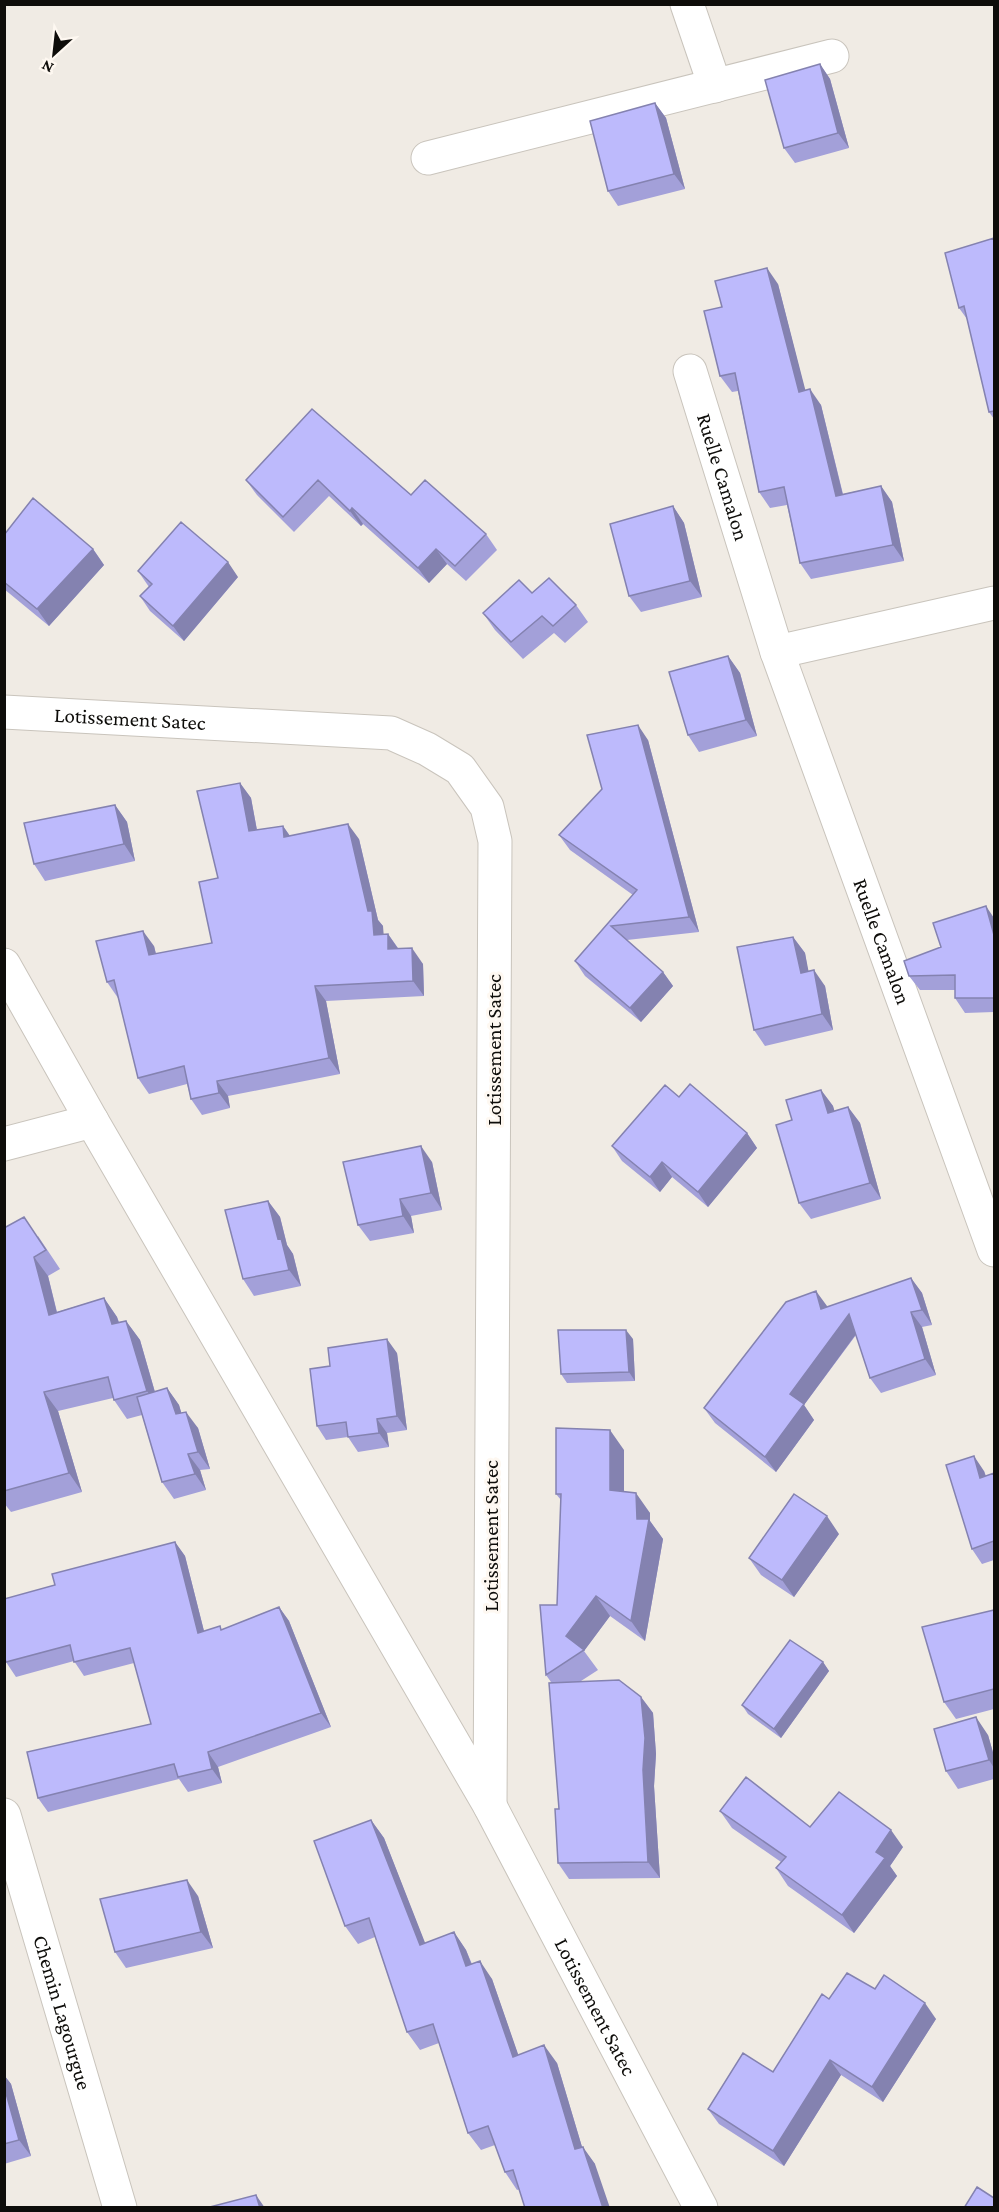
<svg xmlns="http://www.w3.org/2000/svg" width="999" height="2212" font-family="'Crimson Pro',serif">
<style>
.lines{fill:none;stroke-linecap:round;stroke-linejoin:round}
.minor-casing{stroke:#c9c4bc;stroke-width:35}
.minor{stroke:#fff;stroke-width:33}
.wall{fill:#a3a0d9}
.shaded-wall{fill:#8482b0}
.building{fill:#bdbafc;stroke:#8482b0;stroke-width:1.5}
.labels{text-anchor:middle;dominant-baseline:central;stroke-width:6;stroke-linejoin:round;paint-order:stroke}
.street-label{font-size:21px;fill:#0e0d0a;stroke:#fef8f1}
</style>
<rect width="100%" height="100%" fill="#f0ebe4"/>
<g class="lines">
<!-- minor casing -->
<g class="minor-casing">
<g id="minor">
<path d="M687,4L715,86"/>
<path d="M428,158L832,56"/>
<path id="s1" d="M690,371L777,652L994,1250"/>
<path d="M777,652L994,603"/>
<path id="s2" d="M4,712L391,733L427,749L460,769L487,807L495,841L490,1806"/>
<path id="s3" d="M4,965L92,1121L490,1806L701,2208"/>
<path d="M4,1144L92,1121"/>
<path id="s4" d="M4,1815L120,2208"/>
</g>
</g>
<!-- minor -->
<use href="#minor" class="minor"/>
</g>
<!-- wall -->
<path class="wall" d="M820,64L830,79L849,148L795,163L784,148Z
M655,103L666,118L685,189L618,206L608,191Z
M994,238V419L989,412L967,319L959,308Z
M778,284L805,391L821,405L843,494L881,486L892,502L904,561L811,579L800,563L787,505L770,508L759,492L738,391L732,392L720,376L722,307Z
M312,409L411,495L486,534L497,550L466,581L447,564L429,583L363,524L361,526L329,496L294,532L257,495L246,480Z
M673,506L684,523L702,597L641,612L629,596Z
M4,535L93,549L104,565L49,626L4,589Z
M138,571L238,577L184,641L150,611L140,596L149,587Z
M532,593L576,605L588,622L565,643L554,633L523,659L495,630L483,613Z
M728,656L740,673L757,736L699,752L688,735Z
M648,740L699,932L627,940L663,972L673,986L641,1022L585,976L575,961L633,895L570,850L559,835Z
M240,783L251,798L257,830L283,826L290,836L359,839L378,920L383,926V934H388L398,948L423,964L424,996L326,1001L340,1074L228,1096L230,1108L202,1115L191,1099L187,1084L149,1094L138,1078L119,997L118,998L107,982L154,946L156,954L212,943L218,878Z
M115,805L127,822L135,861L45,881L34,864Z
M994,918V1012L965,1013L955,998V990H920L909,976L941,947Z
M793,937L805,953L808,972L825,986L833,1030L765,1046L754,1030Z
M821,1090L833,1106L834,1111L848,1107L860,1123L881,1199L811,1219L799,1203L792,1120Z
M679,1097L747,1133L757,1148L708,1207L672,1177L660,1192L622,1161L612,1146Z
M432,1162L442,1210L411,1216L414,1233L370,1241L358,1225Z
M268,1201L280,1217L287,1245L293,1254L301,1286L254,1296L243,1279Z
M38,1236L60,1269L48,1276L57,1312L104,1298L117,1317L119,1322L126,1321L140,1340L155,1392L167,1388L179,1405L181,1413L198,1428L210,1469L200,1470L206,1490L174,1499L162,1482L142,1415L127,1419L114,1400L113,1398L58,1411L82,1492L11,1512L4,1503L5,1289Z
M911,1278L922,1293L932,1325L922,1327L936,1375L881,1393L870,1378L856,1335L804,1405L814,1420L776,1472L715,1423L704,1408L827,1307Z
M633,1339L635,1381L567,1383L561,1374Z
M397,1353L407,1430L387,1433L389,1447L358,1452L348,1437L326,1440L317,1426Z
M624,1450V1492L650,1513V1521L663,1539L645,1641L610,1616L584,1651L598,1670L581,1681L641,1697L653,1713L656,1754L654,1786L660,1878L569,1879L558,1863L559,1809L551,1682L546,1675L557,1605L561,1500L556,1494Z
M984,1471L986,1476L994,1473V1560L982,1564L972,1549Z
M839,1534L794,1597L761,1575L749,1558Z
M175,1542L185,1556L204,1631L222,1630L279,1607L289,1621L331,1727L218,1767L222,1783L188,1792L179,1779L48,1812L38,1798L151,1724L134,1663L84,1676L74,1661L16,1677L6,1662L55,1585Z
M994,1610V1709L956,1719L944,1702L990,1611Z
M823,1662L829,1671L781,1738L748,1714L742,1705Z
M988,1735L994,1756V1779L958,1789L946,1771Z
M720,1811L810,1827L903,1847L890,1866L897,1876L854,1933L788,1886L776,1868L781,1862L732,1828Z
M371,1820L384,1838L425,1944L454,1932L466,1950L472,1964L492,1979L518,2055L557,2063L582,2147L595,2164L517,2190L505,2172L495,2145L481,2150L468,2133L439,2043L420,2050L407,2032L375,1937L358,1944L345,1926Z
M198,1896L213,1948L126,1968L115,1952Z
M875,1989L936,2019L883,2102L841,2075L784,2166L719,2124L708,2109L773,2072Z
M4,2075L11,2084L31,2156L4,2164Z"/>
<!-- shaded-wall -->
<path class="shaded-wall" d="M820,64L830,79L849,148L838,133Z
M655,103L666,118L685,189L674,174Z
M767,268L778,284L810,408L799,392Z
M810,389L821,405L847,512L836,496Z
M881,486L892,502L904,561L893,545Z
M673,506L684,523L702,597L690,581Z
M352,508L363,524L361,526L350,511Z
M93,549L104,565L49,626L37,609Z
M436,549L447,564L429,583L418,568Z
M228,562L238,577L184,641L173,626Z
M728,656L740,673L757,736L746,720Z
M638,725L648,740L699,932L689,917Z
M240,783L251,798L260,847L249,831Z
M115,805L127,822L135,861L124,844Z
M348,824L359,839L378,920L383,926L385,951L374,935Z
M283,826L294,842L284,837Z
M986,906L994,918V935Z
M143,931L154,946L160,971L149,955Z
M388,934L399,950L388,949Z
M793,937L805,953L812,989L801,973Z
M412,948L423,964L424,996L413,981Z
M814,970L825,986L833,1030L822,1014Z
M663,972L673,986L641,1022L630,1008Z
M315,986L326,1001L340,1074L329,1058Z
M217,1081L228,1096L230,1108L219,1093Z
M821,1090L833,1106L840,1129L828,1113Z
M848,1107L860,1123L881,1199L870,1183Z
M747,1133L757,1148L708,1207L698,1192Z
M421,1146L432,1162L442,1210L431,1193Z
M662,1162L672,1177L660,1192L650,1177Z
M400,1199L411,1216L414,1233L403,1216Z
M268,1201L280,1217L287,1245L293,1254L301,1286L289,1270L278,1239Z
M34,1257L48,1276L62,1334L49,1315Z
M911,1278L922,1293L932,1325L922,1310Z
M816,1291L827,1306L832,1324L821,1309Z
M104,1298L117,1317L125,1343L112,1324Z
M911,1312L922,1327L936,1375L925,1359Z
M849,1314L859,1330L804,1405L814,1420L776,1472L765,1457L790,1394Z
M126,1321L140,1340L160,1410L147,1391Z
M626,1330L633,1339L635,1381L629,1372Z
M387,1339L397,1353L407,1430L397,1416Z
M167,1388L179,1405L187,1431L176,1414Z
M44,1392L58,1411L82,1492L69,1473Z
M186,1412L198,1428L210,1469L198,1452Z
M377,1419L387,1433L389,1447L379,1433Z
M610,1430L624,1450V1511L610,1490Z
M188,1454L200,1470L206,1490L195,1474Z
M974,1456L984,1471L991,1493L980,1478Z
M636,1493L650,1513V1521L663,1539L645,1641L631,1621L637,1519Z
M827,1516L839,1534L794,1597L782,1580Z
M175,1542L185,1556L208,1647L198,1633Z
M596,1596L610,1616L584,1651L566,1636Z
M279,1607L289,1621L331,1727L321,1713Z
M823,1662L829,1671L781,1738L774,1729Z
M641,1697L653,1713L656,1754L654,1786L660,1878L648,1862L643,1770Z
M976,1717L988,1735L994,1756V1768L989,1760Z
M208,1752L218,1767L222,1783L212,1769Z
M371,1820L384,1838L433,1963L420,1945Z
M891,1830L903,1847L890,1866L897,1876L854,1933L842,1915L876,1852Z
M187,1880L198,1896L213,1948L201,1932Z
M454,1932L466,1950L479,1984L466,1966Z
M480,1961L492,1979L525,2074L513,2057Z
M925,2003L936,2019L883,2102L872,2087Z
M544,2045L557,2063L588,2167L575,2149Z
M830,2060L841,2075L784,2166L773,2151Z
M4,2075L11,2084L31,2156L19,2140L4,2086Z
M583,2147L595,2164L610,2208H603Z
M256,2195L265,2208H260Z"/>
<!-- building -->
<path class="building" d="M820,64L838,133L784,148L765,80Z
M655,103L674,174L608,191L590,121Z
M994,238V411L989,412L964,306L959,308L945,253Z
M767,268L799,392L810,389L836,496L881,486L893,545L800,563L784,487L759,492L735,373L720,376L704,311L722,307L715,281Z
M312,409L411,495L425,480L486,534L455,566L436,549L418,568L352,508L350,511L318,480L283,517L246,480Z
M33,498L93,549L37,609L4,582V535Z
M673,506L690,581L629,596L610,524Z
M181,522L228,562L173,626L140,596L152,584L138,571Z
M549,578L576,605L553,626L542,616L511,642L483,613L519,580L532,593Z
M728,656L746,720L688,735L669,672Z
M638,725L689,917L611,926L663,972L630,1008L575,961L637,890L559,835L602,789L587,735Z
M240,783L249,831L283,826L284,837L348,824L368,911H372L374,935L388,934V949L412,948L413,981L315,986L329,1058L217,1081L219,1093L191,1099L184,1066L138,1078L114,980L107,982L96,941L143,931L149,955L212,943L199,882L218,878L197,791Z
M115,805L124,844L34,864L24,823Z
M986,906L994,935V998H955V975L909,976L904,961L941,947L933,923Z
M793,937L801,973L814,970L822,1014L754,1030L737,947Z
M690,1084L747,1133L698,1192L662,1162L650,1177L612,1146L665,1085L679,1097Z
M821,1090L828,1113L848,1107L870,1183L799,1203L776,1125L792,1120L786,1100Z
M421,1146L431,1193L400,1199L403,1216L358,1225L343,1162Z
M268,1201L278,1239L281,1238L289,1270L243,1279L225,1210Z
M24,1217L46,1250L34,1257L49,1315L104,1298L112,1324L126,1321L147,1391L114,1400L108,1377L44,1392L69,1473L4,1491V1228Z
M911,1278L922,1310L911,1312L925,1359L870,1378L849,1314L790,1394L804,1404L765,1457L704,1408L786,1302L816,1291L821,1309Z
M558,1330H626L629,1372L561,1374Z
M387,1339L397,1416L377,1419L379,1433L348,1437L346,1422L317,1426L310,1369L330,1366L328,1348Z
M167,1388L176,1414L186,1412L198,1452L188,1454L195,1474L162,1482L137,1397Z
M556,1428L610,1430V1490L636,1493L637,1519H649L631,1621L596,1596L566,1636L584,1650L546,1675L540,1605H557L561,1494H556Z
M974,1456L980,1478L994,1473V1541L972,1549L946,1465Z
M794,1494L827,1516L782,1580L749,1558Z
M175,1542L198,1633L220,1626L221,1630L279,1607L321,1713L208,1752L212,1769L178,1777L174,1764L38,1798L27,1752L151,1724L130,1648L74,1662L70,1645L6,1662L4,1656V1599L55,1585L52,1574Z
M994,1610V1689L944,1702L922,1627Z
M790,1640L823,1662L774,1729L742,1705Z
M619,1680L641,1697L645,1738L643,1770L648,1862L558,1863L555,1809H559L549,1683Z
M976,1717L989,1760L946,1771L934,1729Z
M746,1777L810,1827L839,1792L891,1830L876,1852L885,1858L842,1915L776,1868L786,1857L720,1811Z
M371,1820L420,1945L454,1932L466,1966L480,1961L513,2057L544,2045L575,2149L583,2147L603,2208H525L513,2170L505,2172L488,2126L468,2133L433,2024L407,2032L369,1918L345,1926L314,1841Z
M187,1880L201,1932L115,1952L100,1899Z
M847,1973L875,1989L884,1975L925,2003L872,2087L830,2060L773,2151L708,2109L743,2053L773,2072L822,1994L829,1999Z
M4,2086L19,2140L4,2144Z
M977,2187L994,2198V2208H964Z
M256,2195L260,2208H206Z"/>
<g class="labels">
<!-- street labels -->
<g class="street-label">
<text stroke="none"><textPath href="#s1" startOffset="111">Ruelle Camalon</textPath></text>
<text stroke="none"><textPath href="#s2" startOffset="126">Lotissement Satec</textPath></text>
<text stroke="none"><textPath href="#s1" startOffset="602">Ruelle Camalon</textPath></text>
<text transform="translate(494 1050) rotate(-90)">Lotissement Satec</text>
<text transform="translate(491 1536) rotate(-90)">Lotissement Satec</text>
<text stroke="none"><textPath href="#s3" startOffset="1198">Lotissement Satec</textPath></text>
<text stroke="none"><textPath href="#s4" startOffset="206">Chemin Lagourgue</textPath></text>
</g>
</g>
<!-- border -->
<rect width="999" height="2212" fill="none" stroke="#0e0d0a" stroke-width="12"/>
<!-- north arrow -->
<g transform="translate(54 54) rotate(207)" stroke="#fef8f1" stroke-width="4.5" paint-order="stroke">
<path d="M0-4.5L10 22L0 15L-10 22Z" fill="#0e0d0a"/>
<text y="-9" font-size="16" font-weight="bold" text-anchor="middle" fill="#0e0d0a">N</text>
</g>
</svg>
